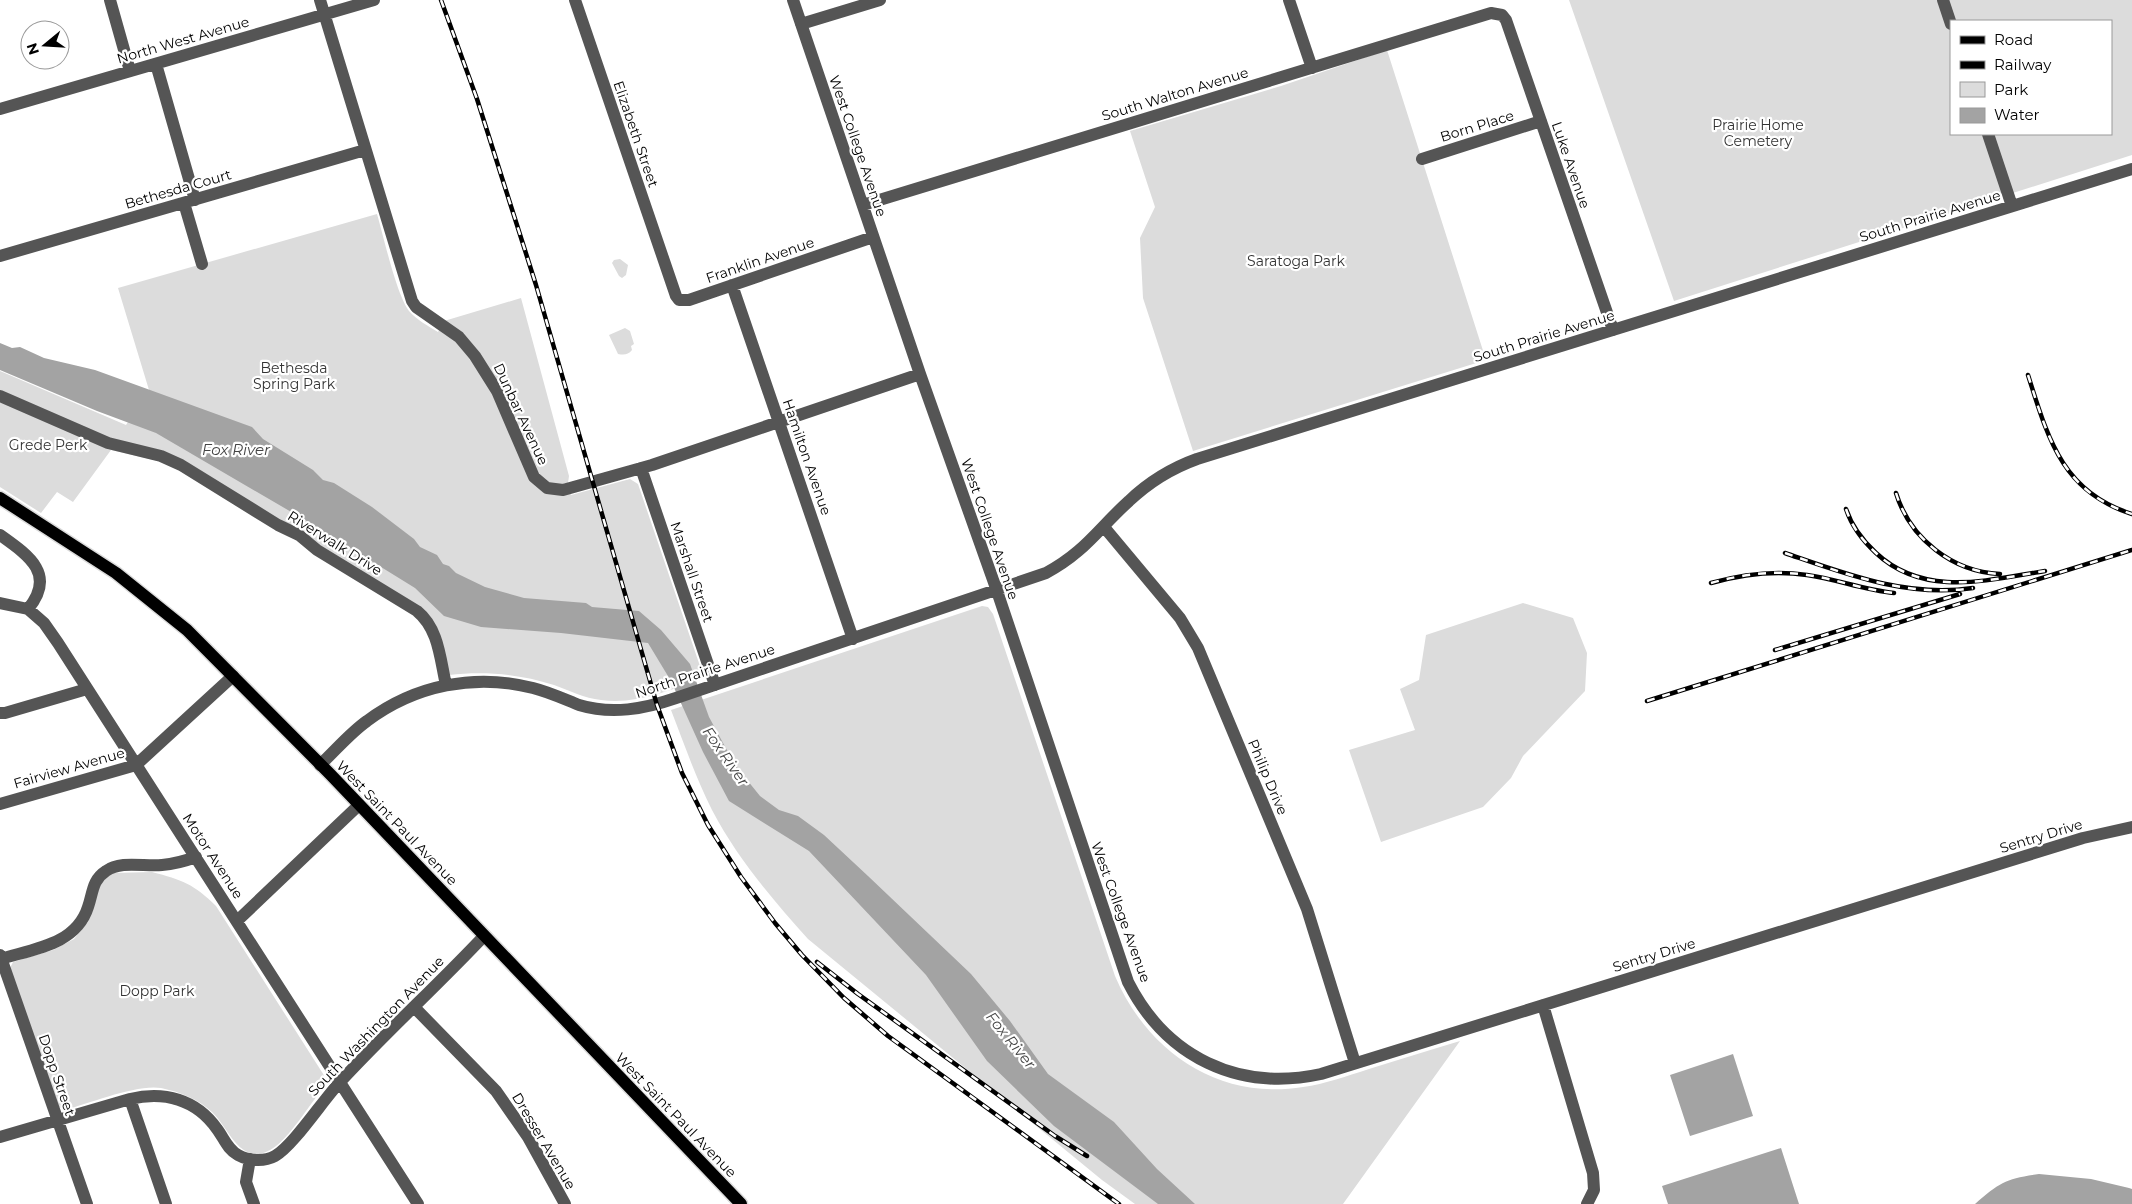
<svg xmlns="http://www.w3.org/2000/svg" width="2132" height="1204" font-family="Montserrat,sans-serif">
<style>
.green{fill:#dcdcdc;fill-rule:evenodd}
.water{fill:#a3a3a3}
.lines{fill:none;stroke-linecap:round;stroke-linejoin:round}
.major-casing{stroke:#dbdbdb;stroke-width:15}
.minor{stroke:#555;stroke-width:12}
.major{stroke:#000;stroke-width:12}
.rail-casing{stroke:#000;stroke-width:4.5}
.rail{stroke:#fff;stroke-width:2.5;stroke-dasharray:8;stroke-linecap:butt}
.labels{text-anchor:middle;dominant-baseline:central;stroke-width:4.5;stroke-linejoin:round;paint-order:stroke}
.street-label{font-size:14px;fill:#000;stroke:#fff}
.park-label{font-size:14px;fill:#333;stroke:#fff}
.water-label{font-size:15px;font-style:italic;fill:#444;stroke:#fff}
</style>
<rect width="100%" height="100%" fill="#fff"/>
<!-- green -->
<path class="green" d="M1569,0H2132V155L1674,301ZM1951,21H2111V134H1951Z
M1387,50L1486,360L1193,451L1143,298L1140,238L1155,207L1130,131L1281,86Z
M377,214C384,238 396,293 409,311C417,320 428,326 438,332L444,321L521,298L569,476L568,483L571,495L630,479L638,484L702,672L697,681C667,691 634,705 601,700C584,698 570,691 554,685C519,674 485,671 449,675L431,619L193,469L111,450L73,502L57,492L41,513L0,487V371L126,425L149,390L118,288Z
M620,259L628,265L626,275L622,278L619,276L612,263L614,260Z
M625,328L630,331L634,344L631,346L632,350C628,355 624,355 618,354L609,335Z
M1523,603L1573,618L1587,653L1585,691L1523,756L1511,778L1483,807L1381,842L1349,750L1415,730L1400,689L1419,680L1426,635Z
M982,606L988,607L993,614L1115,976C1147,1051 1218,1101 1303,1087C1325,1084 1347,1076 1369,1069C1399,1060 1429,1050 1460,1041L1343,1204H1135L1102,1180L808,939C773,900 737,858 712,810C696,778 684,744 671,710Z
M152,872C182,880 194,884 216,906L327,1080L326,1084C313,1100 291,1135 276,1146C242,1172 230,1129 212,1112C198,1099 180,1092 161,1088C137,1084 90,1103 65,1110L59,1107L10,968L13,962L53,950L74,939L88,922L101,882L113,873Z"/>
<!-- water -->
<path class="water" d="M0,343L12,348L20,347L44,358L95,370L252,427L263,439L313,470L323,480L334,483L372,507L414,539L420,547L437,555L443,564L449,566L456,573L485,587L524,598L586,603L592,607L639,611L661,630L690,664L709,717L735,765L760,796L779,810L798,816L824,835L868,876L971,974L1010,1021L1048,1074L1114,1122L1157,1169L1195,1204H1158L1054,1126L987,1061L926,975L809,851L729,801L703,752L671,681L648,643L561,633L481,627L444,616L415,588L305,520L156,433L97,411L0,370Z
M1733,1054L1753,1116L1690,1136L1670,1075Z
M1781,1148L1799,1204H1668L1662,1186Z
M2039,1174L2091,1179L2129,1188L2132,1189V1204H1975C2000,1182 2006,1179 2039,1174Z"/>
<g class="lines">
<!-- major casing -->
<g class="major-casing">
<path id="major" d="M0,498L116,573L187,630L330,774L741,1204"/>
</g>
<!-- minor -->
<path class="minor" d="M110,0L130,71
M320,0L412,301L416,307L459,337L475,356L497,391L534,477L547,488L563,490L652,465L920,374
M575,0L676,296L679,300H689L873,237
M793,0L920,374L997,591L1128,982C1166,1057 1238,1092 1321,1074L2083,838L2132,827
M1289,0L1312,68
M1943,0L1951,24
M801,24L880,0
M156,64L195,200
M0,109L374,0
M1988,134L2012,206
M1422,159L1541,121
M184,203L202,264
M863,205L1491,13L1502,15L1506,20L1613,330
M0,256L365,150
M732,285L853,639
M0,396L108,443L161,456L181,465L278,525L299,535L317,550L417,611C439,629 440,659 446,685
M641,468L715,685
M1104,527L1180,618L1198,648L1307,909L1355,1063
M0,535C28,555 57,574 28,609
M0,603L28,609L44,623L58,643L418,1204
M0,713H5L87,689
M320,765C336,750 350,733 367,721C415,685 475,673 533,688C549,692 564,699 579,705C612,715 644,709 676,698L1046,573C1085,552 1098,529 1129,501C1149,482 1172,468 1197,459L2132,169
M0,804L136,765L233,676
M237,921L359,805
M0,955L87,1204
M0,959C33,949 76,945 88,907C93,893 92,880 106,871C121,860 145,867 162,865C174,864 185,861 196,857
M1543,1005L1593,1173L1594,1190L1587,1204
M414,1007L496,1091L528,1137L565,1204
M130,1099L166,1204
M0,1137L130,1099C164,1091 196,1099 217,1129C224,1138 227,1149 238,1155C249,1161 264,1162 275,1156C293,1146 323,1100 340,1082C386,1032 437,986 484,936
M250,1159L246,1182L254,1204"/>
<!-- major -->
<use href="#major" class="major"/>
<!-- rail casing -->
<g class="rail-casing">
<path id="rail" d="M441,0L477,99L536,285L657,705L682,773L708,825L741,877L775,923L802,955L844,998L888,1036L1119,1204
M2028,375C2048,438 2062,492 2132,514
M1896,493C1910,539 1953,572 2000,574
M1846,509C1852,527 1862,540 1876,553C1924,598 1988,580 2045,571
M1785,553C1846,574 1907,598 1973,588
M1711,583C1743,574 1774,570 1807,575C1836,579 1864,590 1894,593
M1775,650L1960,594
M1647,701L2132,550
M817,962L858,994L1055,1136L1087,1156"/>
</g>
<!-- rail -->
<use href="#rail" class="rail"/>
</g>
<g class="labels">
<!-- street labels -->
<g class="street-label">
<text transform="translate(183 40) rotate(-16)">North West Avenue</text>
<text transform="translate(1175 94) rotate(-17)">South Walton Avenue</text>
<text transform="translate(1477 126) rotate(-17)">Born Place</text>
<text transform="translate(636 134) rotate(71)">Elizabeth Street</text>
<text transform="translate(858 146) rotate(71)">West College Avenue</text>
<text transform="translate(1571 165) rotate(71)">Luke Avenue</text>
<text transform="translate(178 189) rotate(-16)">Bethesda Court</text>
<text transform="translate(1930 216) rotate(-17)">South Prairie Avenue</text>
<text transform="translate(760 260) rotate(-19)">Franklin Avenue</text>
<text transform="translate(1544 336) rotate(-17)">South Prairie Avenue</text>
<text transform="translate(521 414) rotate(65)">Dunbar Avenue</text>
<text transform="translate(807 457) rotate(71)">Hamilton Avenue</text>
<text transform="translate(990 529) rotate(71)">West College Avenue</text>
<text transform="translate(335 543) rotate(32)">Riverwalk Drive</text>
<text transform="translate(692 572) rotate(71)">Marshall Street</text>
<text transform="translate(705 671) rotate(-18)">North Prairie Avenue</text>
<text transform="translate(69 768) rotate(-16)">Fairview Avenue</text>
<text transform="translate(1268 777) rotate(67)">Philip Drive</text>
<text transform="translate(397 823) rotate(46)">West Saint Paul Avenue</text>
<text transform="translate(2041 836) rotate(-17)">Sentry Drive</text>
<text transform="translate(213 856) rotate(57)">Motor Avenue</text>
<text transform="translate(1121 912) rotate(70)">West College Avenue</text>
<text transform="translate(1654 955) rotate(-17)">Sentry Drive</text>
<text transform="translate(376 1026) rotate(-46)">South Washington Avenue</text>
<text transform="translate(57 1075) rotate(71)">Dopp Street</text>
<text transform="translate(676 1115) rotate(46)">West Saint Paul Avenue</text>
<text transform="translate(544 1141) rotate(59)">Dresser Avenue</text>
</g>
<!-- park labels -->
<g class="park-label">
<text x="1758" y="125">Prairie Home<tspan x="1758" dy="16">Cemetery</tspan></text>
<text x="1296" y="261">Saratoga Park</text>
<text x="294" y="368">Bethesda<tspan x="294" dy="16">Spring Park</tspan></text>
<text x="48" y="445">Grede Perk</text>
<text x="157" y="991">Dopp Park</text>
</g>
<!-- water labels -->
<g class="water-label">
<text x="236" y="449">Fox River</text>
<text transform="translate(726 756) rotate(55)">Fox River</text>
<text transform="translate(1011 1040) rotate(51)">Fox River</text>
</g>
</g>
<!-- legend -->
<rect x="1950" y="20" width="162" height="115" fill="#ffffff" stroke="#999999"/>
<rect x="1960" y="36" width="25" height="8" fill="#000000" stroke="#999999"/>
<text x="1994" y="45" font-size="15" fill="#000000">Road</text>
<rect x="1960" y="61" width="25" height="8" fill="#000000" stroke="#999999"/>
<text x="1994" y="70" font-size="15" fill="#000000">Railway</text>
<rect x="1960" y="82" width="25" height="15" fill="#dcdcdc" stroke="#999999"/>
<text x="1994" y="95" font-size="15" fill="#000000">Park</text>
<rect x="1960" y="108" width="25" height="15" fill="#a3a3a3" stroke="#999999"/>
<text x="1994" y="120" font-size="15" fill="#000000">Water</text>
<!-- north arrow -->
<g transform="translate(45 45) rotate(252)"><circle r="24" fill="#ffffff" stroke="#999999"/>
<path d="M0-4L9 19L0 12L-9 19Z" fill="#000000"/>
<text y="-8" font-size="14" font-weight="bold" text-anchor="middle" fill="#000000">N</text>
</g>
</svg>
